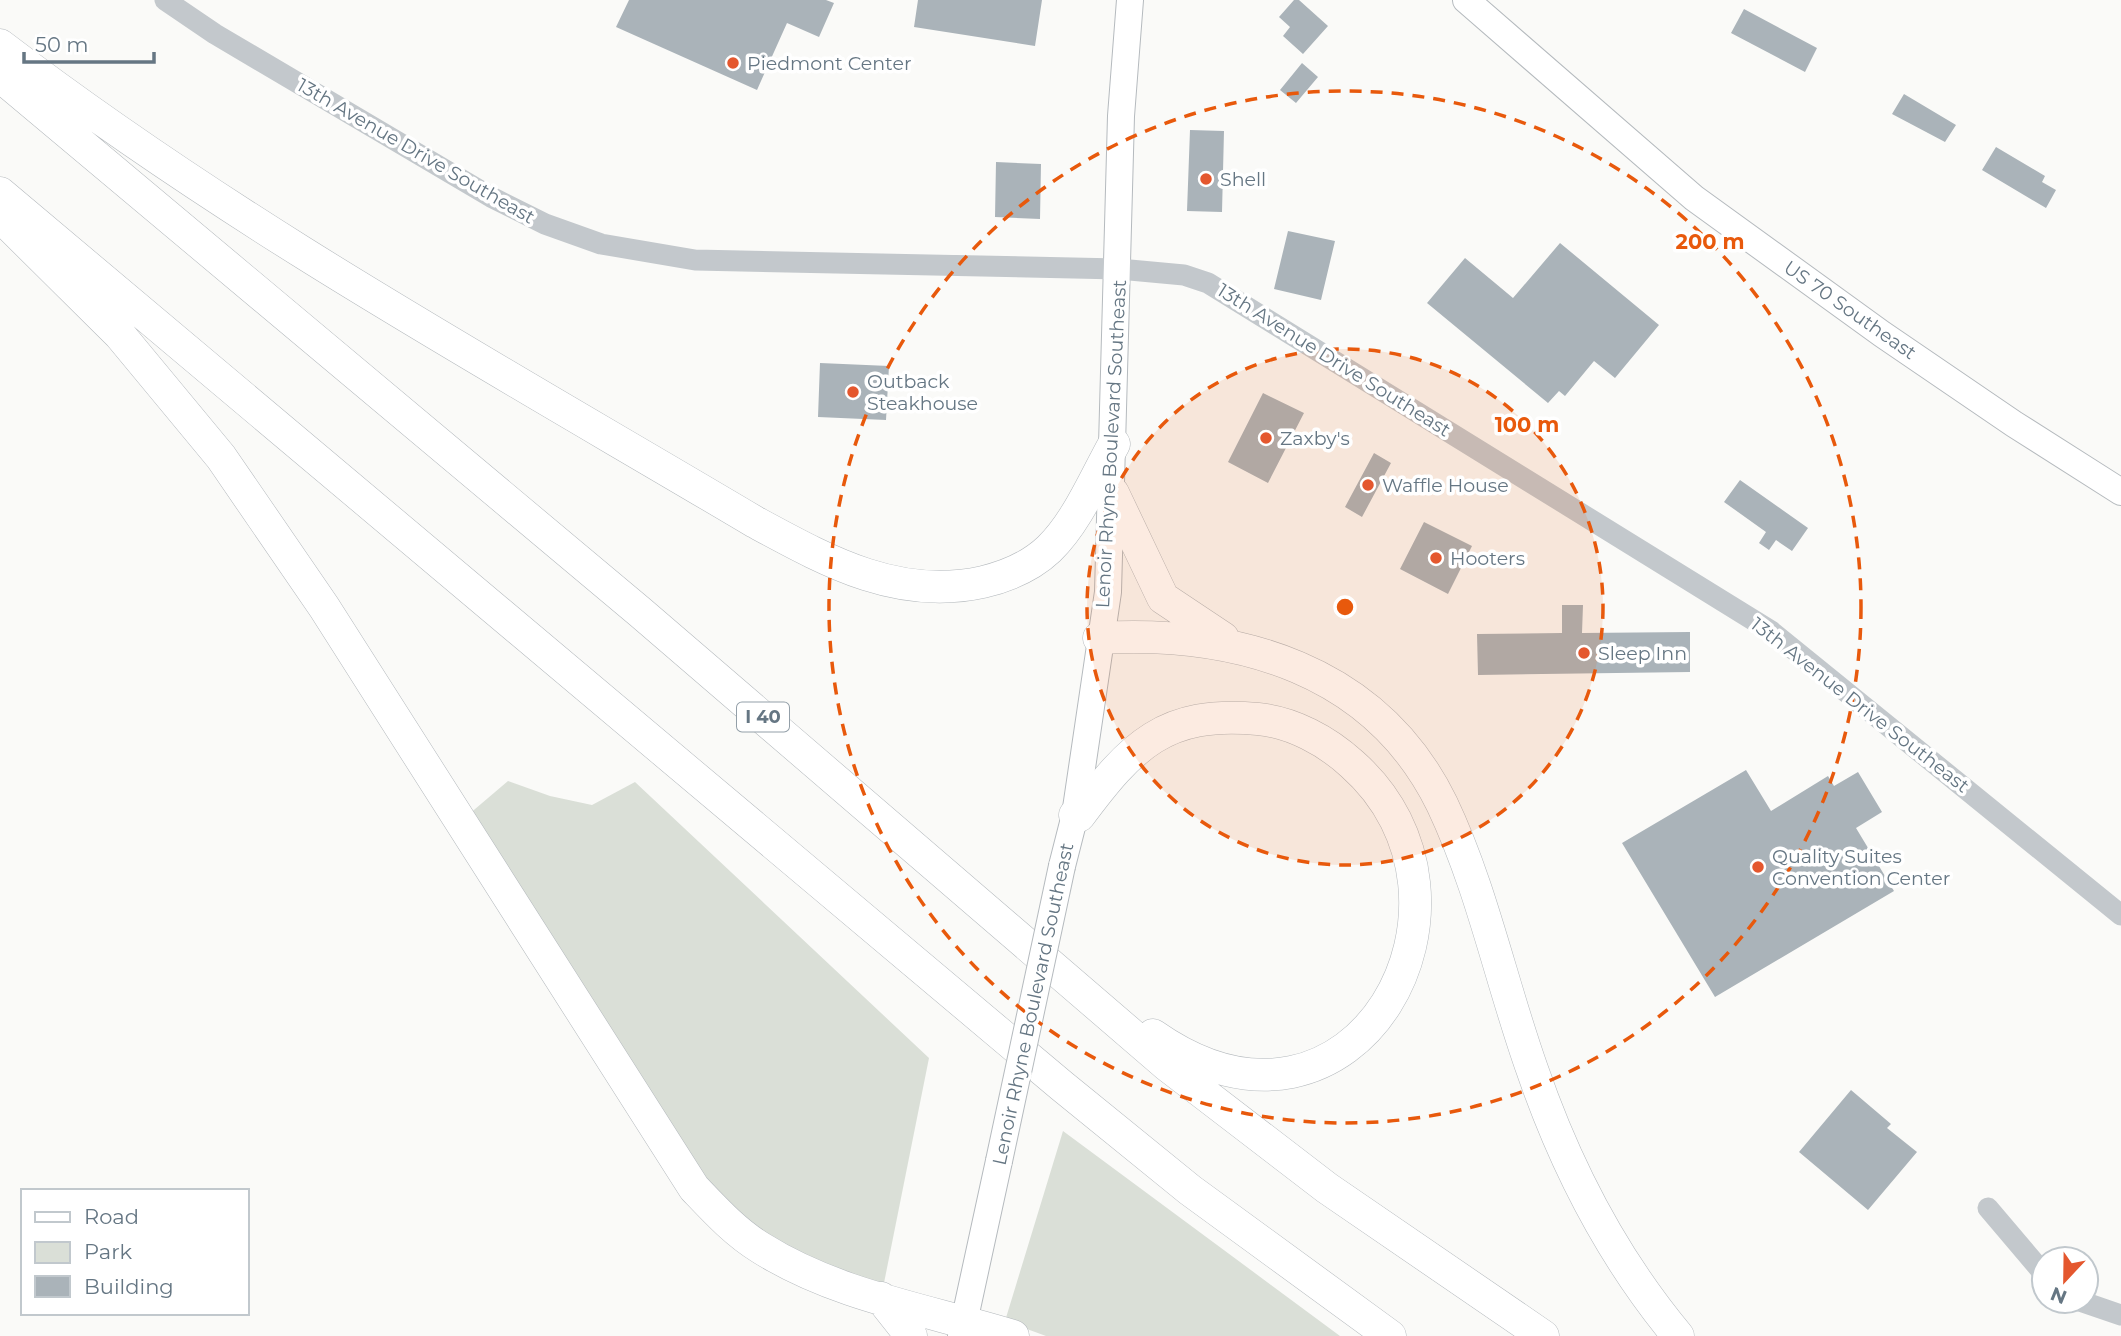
<svg xmlns="http://www.w3.org/2000/svg" width="2121" height="1336" font-family="Montserrat,sans-serif">
<style>
.green{fill:#dadfd7}
.building{fill:#aab3b9}
.lines{fill:none;stroke-linecap:round;stroke-linejoin:round}
.major-casing{stroke:#b5babe;stroke-width:28}
.highway-casing{stroke:#b4b9bd;stroke-width:33}
.minor{stroke:#c3c8cc;stroke-width:21}
.major{stroke:#fff;stroke-width:26}
.highway{stroke:#fff;stroke-width:32}
.major-bridge-casing{stroke:#b5babe;stroke-width:28;stroke-linecap:butt}
.major-bridge{stroke:#fff;stroke-width:26}
.ring{fill:none;stroke:#e8590c;stroke-width:3.5;stroke-dasharray:12 9}
.poi-dot{fill:#e4572e;stroke:#fff;stroke-width:2.5}
.labels{text-anchor:middle;dominant-baseline:central;stroke-width:7;stroke-linejoin:round;paint-order:stroke}
.shield{fill:#fff;stroke:#939fa8;stroke-width:2}
.shield-label{font-size:18px;font-weight:bold;fill:#657683}
.poi-label{font-size:19px;fill:#657683;stroke:#fff;text-anchor:start}
.street-label{font-size:19px;fill:#657683;stroke:#fff}
.centre{fill:#e8590c;stroke:#fff;stroke-width:3.5}
.ring-label{font-size:21px;text-anchor:middle;font-weight:bold;fill:#e8590c;stroke:#fff;stroke-width:7;stroke-linejoin:round;paint-order:stroke}
</style>
<rect width="100%" height="100%" fill="#fafaf8"/>
<!-- green -->
<path class="green" d="M508,781L550,796L592,805L635,782L929,1058L881,1298L823,1279L676,1164L468,815Z
M1063,1131L1340,1336H1046L1005,1321Z"/>
<!-- building -->
<path class="building" d="M629,0H826L834,3L819,37L787,23L757,90L616,27Z
M918,0H1042L1035,46L914,27Z
M1294,0H1299L1328,26L1303,54L1283,36L1290,27L1279,17Z
M1744,9L1817,48L1805,72L1731,33Z
M1302,63L1318,77L1296,103L1280,90Z
M1904,94L1956,125L1945,142L1892,114Z
M1190,130L1224,131L1222,212L1187,211Z
M1996,147L2045,176L2042,182L2056,190L2046,208L1982,170Z
M996,162L1041,164L1040,219L995,217Z
M1288,231L1335,241L1321,300L1274,289Z
M1560,243L1659,325L1615,378L1594,361L1565,396L1559,391L1548,403L1427,303L1465,258L1513,298Z
M820,363L889,366L886,420L818,417Z
M1263,393L1304,413L1268,483L1228,462Z
M1374,453L1391,463L1362,517L1345,507Z
M1740,480L1808,528L1792,551L1776,540L1769,550L1759,543L1766,532L1724,502Z
M1424,522L1472,546L1448,594L1400,569Z
M1562,605H1583L1582,633L1690,632V672L1478,675L1477,634L1562,633Z
M1746,770L1771,811L1828,776L1834,786L1858,772L1882,812L1856,828L1894,891L1715,997L1622,843Z
M1851,1090L1891,1124L1887,1128L1917,1152L1868,1210L1799,1152Z"/>
<g class="lines">
<!-- major casing -->
<g class="major-casing">
<path id="major" d="M1466,0L1694,198L1882,334L2014,424L2121,492
M1062,866L1075,815L1108,592L1121,116L1130,0
M961,1336L999,1161"/>
</g>
<!-- highway casing -->
<g class="highway-casing">
<path id="highway" d="M0,45C237,226 499,370 755,522C827,561 898,601 983,582C1008,576 1030,567 1049,549C1077,522 1095,478 1114,444
M0,76L640,612L1168,1066L1327,1188L1543,1336
M0,193L1062,1086L1190,1190L1390,1336
M3,219L120,335L221,457L324,607L694,1188C715,1210 735,1232 761,1248C837,1296 929,1310 1013,1336
M1113,493L1163,598L1223,638
M1099,638C1238,630 1376,669 1442,804C1482,888 1501,982 1532,1069C1565,1165 1613,1258 1678,1336
M1075,815L1079,816C1131,746 1165,710 1258,719C1292,722 1327,741 1352,764C1505,899 1357,1178 1153,1035
M881,1298L911,1336"/>
</g>
<!-- minor -->
<path class="minor" d="M165,0L215,34L491,197L545,224L601,244L695,260L1119,269L1184,275L1208,283L1771,631L2121,915
M1988,1208L2044,1274
M2080,1301L2121,1315"/>
<!-- major -->
<use href="#major" class="major"/>
<!-- highway -->
<use href="#highway" class="highway"/>
<!-- major-bridge casing -->
<g class="major-bridge-casing">
<path id="major-bridge" d="M999,1161L1062,866"/>
</g>
<!-- major-bridge -->
<use href="#major-bridge" class="major-bridge"/>
</g>
<!-- distance rings -->
<circle cx="1345" cy="607" r="258" fill="#e8590c" fill-opacity=".12"/>
<g class="ring">
<circle cx="1345" cy="607" r="258"/>
<circle cx="1345" cy="607" r="516"/>
</g>
<!-- markers -->
<g class="poi-dot">
<circle cx="733" cy="63" r="7"/>
<circle cx="1206" cy="179" r="7"/>
<circle cx="853" cy="392" r="7"/>
<circle cx="1266" cy="438" r="7"/>
<circle cx="1368" cy="485" r="7"/>
<circle cx="1436" cy="558" r="7"/>
<circle cx="1584" cy="653" r="7"/>
<circle cx="1758" cy="867" r="7"/>
</g>
<g class="labels">
<!-- shield labels -->
<rect class="shield" x="737" y="702.5" width="52" height="29" rx="5"/>
<g class="shield-label">
<text x="763" y="717">I 40</text>
</g>
<!-- poi labels -->
<g class="poi-label">
<text x="747" y="63">Piedmont Center</text>
<text x="1220" y="179">Shell</text>
<text x="867" y="381">Outback<tspan x="867" dy="22">Steakhouse</tspan></text>
<text x="1280" y="438">Zaxby's</text>
<text x="1382" y="485">Waffle House</text>
<text x="1450" y="558">Hooters</text>
<text x="1598" y="653">Sleep Inn</text>
<text x="1772" y="856">Quality Suites<tspan x="1772" dy="22">Convention Center</tspan></text>
</g>
<!-- street labels -->
<g class="street-label">
<text transform="translate(416 151) rotate(30)">13th Avenue Drive Southeast</text>
<text transform="translate(1850 310) rotate(35)">US 70 Southeast</text>
<text transform="translate(1334 360) rotate(32)">13th Avenue Drive Southeast</text>
<text transform="translate(1111 444) rotate(-87)">Lenoir Rhyne Boulevard Southeast</text>
<text transform="translate(1860 705) rotate(38)">13th Avenue Drive Southeast</text>
<text transform="translate(1033 1004) rotate(-78)">Lenoir Rhyne Boulevard Southeast</text>
</g>
</g>
<circle cx="1345" cy="607" r="10" class="centre"/>
<g class="ring-label">
<text x="1710" y="249">200 m</text>
<text x="1527" y="432">100 m</text>
</g>
<!-- legend -->
<rect x="21" y="1189" width="228" height="126" fill="#ffffff" stroke="#c1c8cd" stroke-width="2"/>
<rect x="35" y="1212" width="35" height="10" fill="#ffffff" stroke="#c1c8cd" stroke-width="2"/>
<text x="84" y="1224" font-size="21" fill="#657683">Road</text>
<rect x="35" y="1242" width="35" height="21" fill="#dadfd7" stroke="#c1c8cd" stroke-width="2"/>
<text x="84" y="1259" font-size="21" fill="#657683">Park</text>
<rect x="35" y="1276" width="35" height="21" fill="#aab3b9" stroke="#c1c8cd" stroke-width="2"/>
<text x="84" y="1294" font-size="21" fill="#657683">Building</text>
<!-- north arrow -->
<g transform="translate(2065 1280) rotate(202)"><circle r="33" fill="#ffffff" stroke="#c1c8cd" stroke-width="2"/>
<path d="M0-5L12 26L0 18L-12 26Z" fill="#e4572e"/>
<text y="-10" font-size="19" font-weight="bold" text-anchor="middle" fill="#657683">N</text>
</g>
<!-- scale -->
<path d="M24 52v10h130v-10" fill="none" stroke="#657683" stroke-width="3.5"/>
<text x="35" y="52" font-size="21" fill="#657683" stroke="#ffffff" stroke-width="5" paint-order="stroke">50 m</text>
</svg>
